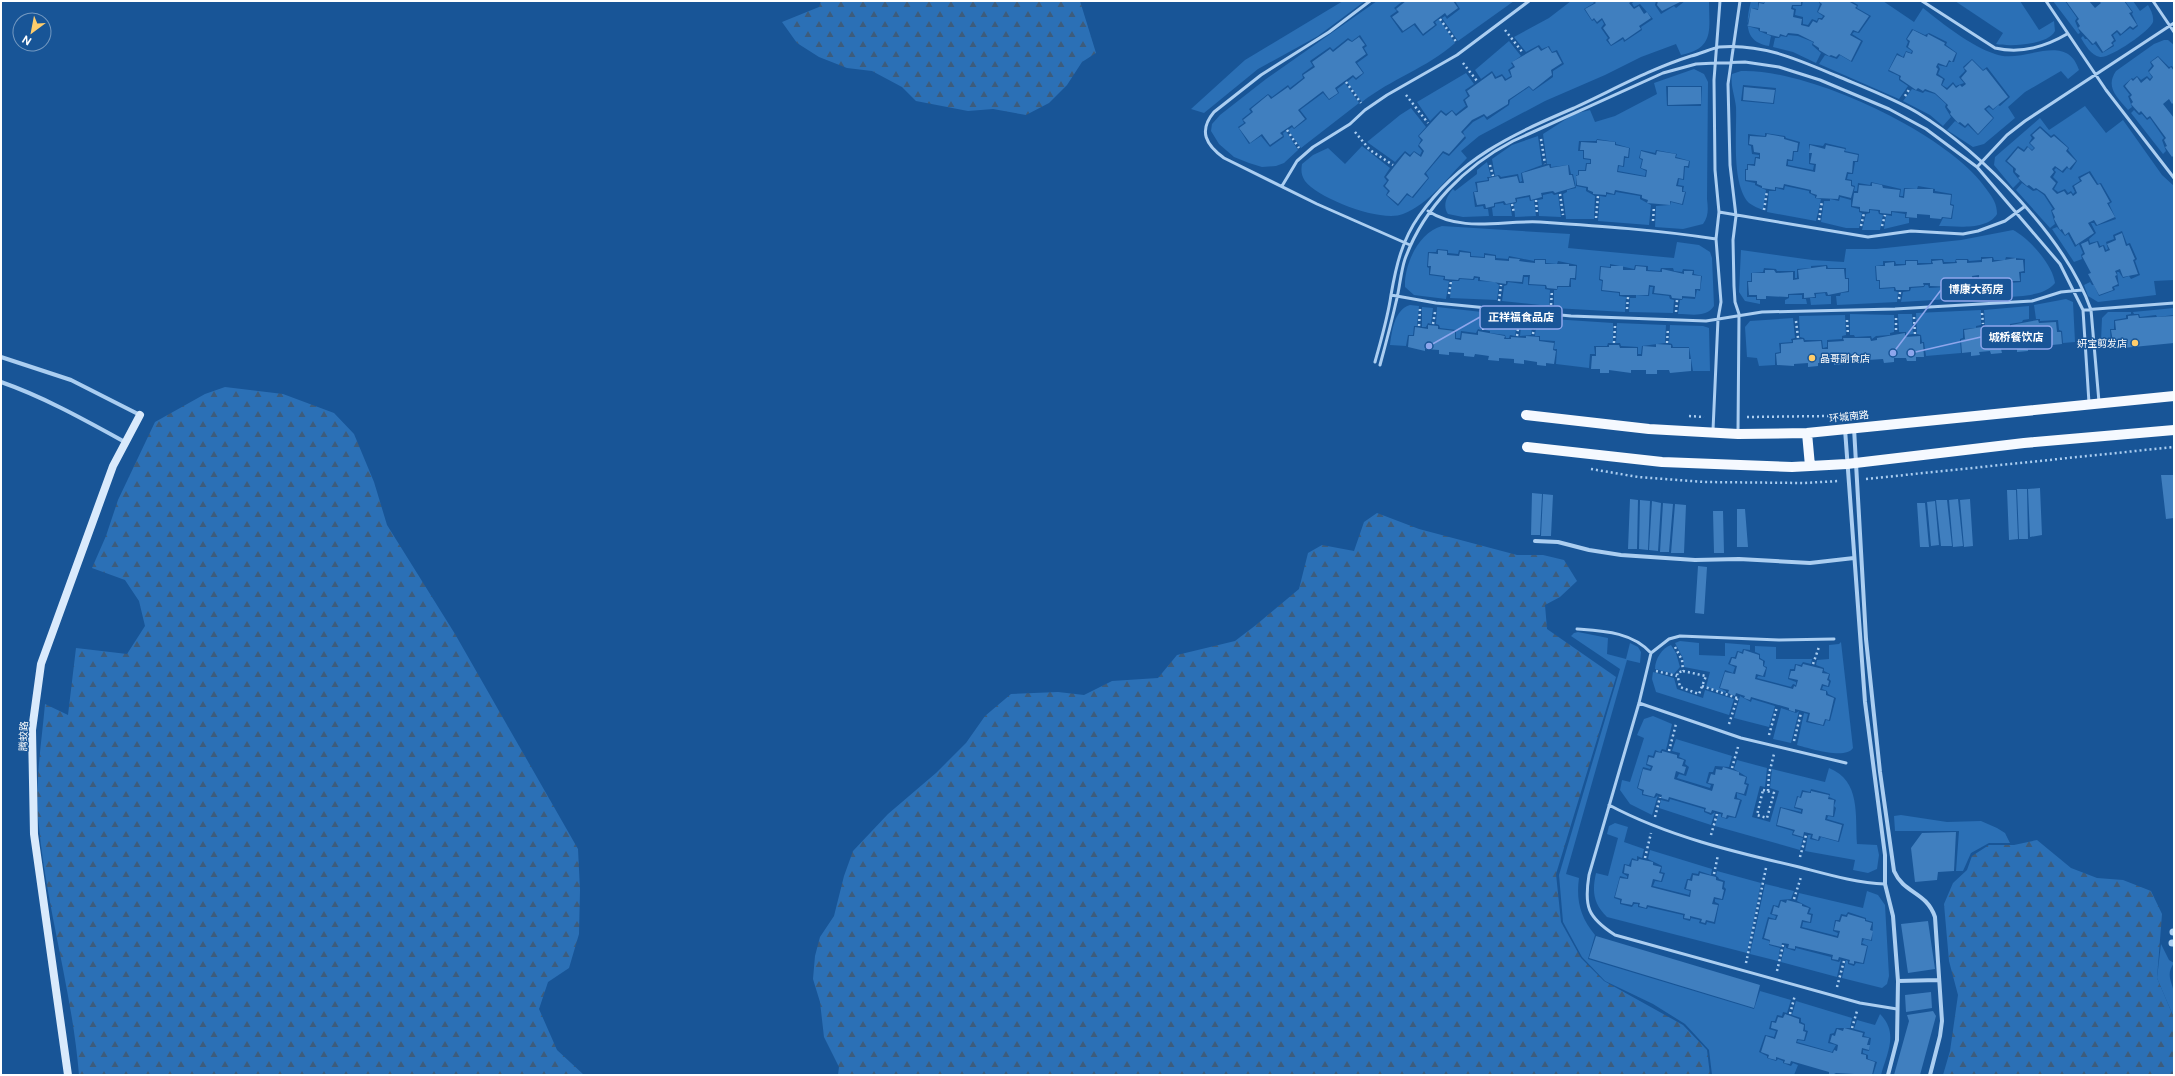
<svg xmlns="http://www.w3.org/2000/svg" width="2175" height="1076" font-family="'Public Sans','Noto Sans SC',sans-serif">
<style>
.green{fill:#2b70b6;fill-rule:evenodd}
.forest{fill:url(#forest-firs)}
.building{fill:#407fbf}
.lines{fill:none;stroke-linecap:round;stroke-linejoin:round}
.path{stroke:#abcef1;stroke-width:2.5;stroke-dasharray:2 3;stroke-linecap:butt}
.service{stroke:#abcef1;stroke-width:3}
.minor{stroke:#abcef1;stroke-width:4}
.tertiary{stroke:#abcef1;stroke-width:7}
.secondary{stroke:#d9eafc;stroke-width:8}
.primary{stroke:#f5f9ff;stroke-width:10}
.poi-dot{fill:#ffcd6b;stroke:#185597;stroke-width:1.5}
.labels{text-anchor:middle;dominant-baseline:central;stroke-width:3;stroke-linejoin:round;paint-order:stroke}
.poi-label{font-size:10px;fill:#fff;stroke:#185597;text-anchor:end}
.street-label{font-size:10px;fill:#fff;stroke:#185597}
.leader{fill:none;stroke:#8ea6ec;stroke-width:1.5}
.callout-dot{fill:#8ea6ec;stroke:#185597;stroke-width:1.5}
.callout{fill:#185597;stroke:#8ea6ec;stroke-width:1.5}
.callout-label{font-size:11px;text-anchor:middle;font-weight:bold;fill:#fff}
</style>
<defs>
<pattern id="forest-firs" width="22" height="20" patternUnits="userSpaceOnUse"><rect width="22" height="20" fill="#2b70b6"/><path d="M5 1l3.5 6h-7zM16 11l3.5 6h-7z" fill="#3d5c7c"/></pattern>
</defs>
<rect width="100%" height="100%" fill="#185597"/>
<!-- green -->
<path class="green" d="M1343,1H1365L1318,36L1258,69L1204,113L1191,109L1245,60Z
M1377,1H1403L1394,8L1397,11L1390,16L1402,33L1414,25L1423,36L1437,25L1435,22L1439,19L1455,43C1427,68 1391,79 1362,102L1347,82L1353,77L1356,80L1364,73L1357,63L1368,55L1364,48L1367,46L1360,35L1352,41L1348,38L1333,50L1330,47L1310,61L1313,66L1302,74L1303,78L1290,88L1288,85L1272,97L1268,94L1249,109L1251,112L1242,119L1244,123L1238,127L1249,144L1261,136L1270,147L1284,137L1283,133L1286,131L1298,150L1284,163L1276,166L1262,167L1249,163L1234,157L1219,144L1211,131L1212,124L1220,115L1266,79Z
M1455,1H1514L1458,41L1442,18L1445,16L1447,19L1460,9Z
M1571,1H1592L1594,3L1584,9L1592,21L1594,20L1597,24L1602,20L1604,24L1601,28L1608,38L1606,40L1611,46L1623,39L1624,42L1642,30L1641,27L1653,19L1640,4L1634,7L1632,3L1635,1H1656L1655,5L1661,14L1674,6L1676,8L1685,1H1709C1709,30 1715,48 1681,55L1676,44L1641,57L1605,75L1545,101L1479,136L1461,151L1467,158C1448,177 1429,204 1403,214C1382,223 1319,199 1305,181C1301,175 1301,170 1302,164L1313,155L1328,148L1345,164L1362,146L1390,168L1384,177L1387,181L1383,186L1388,191L1386,195L1398,206L1407,195L1413,198L1429,178L1426,173L1443,153L1449,156L1466,138L1463,132L1473,122L1484,116L1487,120L1509,105L1510,100L1529,87L1533,91L1553,77V71L1564,64L1557,50L1552,52L1549,46L1542,49L1539,45L1526,52L1514,37L1549,18Z
M1751,1H1764V3L1758,2V9L1751,8L1747,26L1758,29L1759,31L1771,36L1769,46C1743,42 1746,21 1751,1Z
M1803,1H1818L1820,4L1817,12L1823,16L1822,18H1818L1817,21L1812,19L1808,25L1803,24V17L1795,15L1796,9L1793,8V6H1802Z
M1851,1H1883L1914,22L1923,8C1943,24 1971,46 1995,54C2023,65 2066,30 2079,70L2068,79L2061,71L2025,92L2008,107L2015,118L1984,144L1973,147L1947,130L1955,121L1965,128L1968,125L1978,135L1994,118L1986,109L1989,107L1993,110L1998,105L2000,106L2010,97L1987,67L1983,70L1972,59L1963,67L1965,71L1959,77L1964,83L1956,86L1953,82L1947,88L1942,85L1945,79L1938,74L1940,69L1938,65L1947,67L1949,62H1954L1957,53L1946,45L1947,42L1929,33L1925,35L1912,29L1906,39L1908,42L1906,47L1912,51L1911,53L1906,51L1903,57L1897,53L1888,71L1899,76V80L1908,86L1899,99L1819,64L1825,55L1837,59L1840,55L1852,62L1863,41L1852,34L1854,32L1859,33L1871,16L1857,8L1858,5Z
M1955,1H2020L2039,30L2054,21L2055,31C2048,45 2010,47 1996,44L2003,33Z
M2053,1H2065L2077,18L2075,21L2080,33L2078,34Z
M2125,1H2133L2140,11L2148,5C2151,10 2154,16 2153,22C2150,31 2109,59 2100,57C2091,55 2085,45 2081,38L2083,36L2085,39H2087L2092,45L2095,44L2102,53L2114,46L2113,43L2116,41L2113,35L2117,32L2120,36L2130,28L2133,30L2138,26L2132,14L2133,12Z
M1788,35L1798,36L1813,42L1812,45L1821,53L1816,63L1793,52L1773,47L1775,38H1779L1781,36L1787,37Z
M2164,40H2168L2174,45V69L2172,66L2169,67L2158,56L2150,62L2152,66L2148,71L2152,77L2150,79L2147,76L2141,80L2137,76L2133,79L2132,78L2123,86L2130,95L2128,96L2132,107L2128,110C2117,97 2105,87 2116,71L2154,44Z
M1509,41L1521,56L1511,63L1513,66L1508,70L1511,76L1506,79L1502,74L1496,77L1492,71L1481,79L1475,70Z
M1694,69L1704,74L1708,82L1707,199C1708,208 1709,216 1703,224L1683,229L1655,227L1656,206L1670,205L1671,202L1683,205L1686,192L1683,191L1684,186L1678,185L1679,179L1684,180L1685,167L1689,168L1690,161L1676,157L1677,154L1656,150L1655,153L1641,150L1639,158L1642,160L1640,168L1646,171L1645,176L1618,171L1619,166L1624,167L1625,158H1629L1630,148L1616,144V142L1597,139L1596,141H1579L1578,151H1583V159L1590,160V163H1586L1585,170H1578V175H1576V186L1586,188V191L1595,196L1594,219H1566L1563,194L1567,192V190L1576,188L1573,174H1571L1569,165L1551,167V164H1547L1543,134L1574,114L1590,110L1595,122L1615,116L1657,94L1654,83ZM1666,86H1702L1701,106H1667Z
M1741,71C1808,68 1950,134 1987,190C1993,198 1997,204 1997,214C1987,231 1955,226 1939,226L1943,218L1952,219L1954,205L1951,204L1952,194L1935,191V189L1918,186L1917,189L1904,188L1903,196H1900L1901,189L1871,182L1870,185L1858,183L1857,191H1854L1855,186L1852,185V180L1847,179L1848,174H1853L1855,162H1858L1859,154L1845,151L1846,148L1825,143L1823,146L1809,144V164L1814,165L1813,170L1788,165V161H1793L1794,152H1798L1800,142L1786,138L1785,136L1765,133V136L1748,134V145L1751,146L1752,154L1759,155V157H1755L1754,164H1747V169H1745V181L1755,183V185L1766,190L1763,210C1758,208 1753,206 1749,203C1731,184 1737,133 1736,107C1735,96 1730,85 1732,74ZM1743,85L1776,88L1774,104L1741,101Z
M1466,73L1474,84L1465,90L1468,96L1463,100L1466,106L1456,114L1452,110L1446,114L1441,110L1430,121L1417,102Z
M1345,83L1359,103L1301,148L1288,130L1292,127L1294,129L1307,119L1300,110L1323,93L1329,100L1339,93L1337,89Z
M1912,89L1923,93L1925,91L1935,94L1946,104L1945,107L1951,117L1943,126L1930,115L1903,101Z
M2085,106L2106,133L2123,120L2162,175L2174,186V280L2154,281L2156,295L2098,302L2088,296L2084,285L2090,282L2092,285H2094L2099,296L2115,290L2114,287L2119,286L2117,272H2119L2123,278L2129,276L2131,279L2140,275L2135,261L2137,259L2130,243L2127,244L2122,231L2113,235L2114,239L2106,242L2108,249L2106,250L2104,245L2100,246L2098,241L2090,243L2089,239L2096,233L2091,223H2094L2096,226L2116,219L2109,204L2112,202L2101,183L2098,184L2090,171L2078,177L2080,181L2072,186L2075,192L2073,194L2071,191L2068,193L2065,189L2058,192L2054,189L2058,182L2053,177L2056,172L2054,170L2056,168L2063,173L2067,168L2071,170L2077,161L2068,150L2069,148L2054,134L2051,136L2040,126L2030,135L2032,138L2029,143L2034,148L2032,150L2027,146L2024,150L2018,146L2005,161L2013,168V172L2020,181L2013,188L1994,165L1995,157L2040,118L2049,130Z
M1411,108L1426,127L1418,136L1421,140L1418,146L1422,151L1420,155L1414,151L1410,155L1405,151L1395,162L1367,142L1400,115Z
M2134,110L2139,115L2142,114L2147,120L2150,118L2164,138L2162,140L2166,151L2163,154L2131,113Z
M1538,136L1542,165L1521,173L1522,181L1520,182L1518,174L1501,177L1499,175L1495,176L1492,159L1512,145Z
M1487,162L1491,177H1487L1488,180L1475,182L1477,191L1473,192L1475,207L1483,206L1484,209H1488L1489,216L1463,217L1448,214C1442,205 1447,196 1453,189L1455,191L1477,174V170Z
M2022,183L2033,191L2037,190L2044,195L2053,209L2051,210L2055,224L2050,228L2016,190Z
M1785,186L1809,191V193L1815,196V198L1821,199L1816,221L1767,212L1769,191H1776V188L1784,190Z
M1616,192L1640,196V199L1651,205L1649,225L1598,221L1600,196L1606,197L1607,194L1615,195Z
M1552,193L1554,195L1558,194L1561,217L1539,216L1538,200L1543,199V195Z
M1529,197L1530,201L1534,200L1536,216L1515,217L1514,204L1517,202V199Z
M1840,197L1851,200V207L1859,209V212L1862,213L1859,228H1846L1821,222L1824,201H1830V199L1839,201Z
M1503,203L1504,205L1510,204L1512,216H1493L1492,208L1495,207V204Z
M1870,210L1878,211L1879,214L1883,215L1880,230H1862L1866,214L1870,213Z
M1892,212L1905,214V218H1909V223L1884,229L1886,215L1892,216Z
M1442,226L1570,234L1568,248L1674,258L1677,242L1699,245L1710,252L1712,258L1714,306C1706,318 1691,314 1678,314L1680,300H1682L1683,298L1695,299L1697,290L1700,291L1702,276L1694,274V270L1683,269L1682,272L1674,271L1673,268H1661L1660,271L1648,270V266L1635,265L1634,269L1610,264V267L1600,266L1599,280L1602,281L1601,291L1619,293V296L1626,297L1625,312L1554,308V290H1557L1558,287H1571V279L1576,280L1577,265L1558,261L1557,264L1546,263V259H1534V261L1509,256L1508,259L1496,258V255L1484,253V257L1471,256V252L1459,250L1458,254L1448,253V250L1437,249L1436,252H1428L1427,267L1429,268V275L1444,277L1443,280L1449,281L1446,299L1414,295L1405,287C1404,264 1419,232 1442,226Z
M2057,227L2065,236L2068,234L2075,247L2079,244L2083,253L2081,255L2082,259L2074,262L2052,229Z
M2013,230C2029,238 2053,265 2055,283C2045,296 2021,296 2006,297L2004,287H2008L2009,283L2021,282V273H2025V259L2006,257L2005,260H1994L1993,257H1981V260L1969,261L1968,259H1956L1955,262H1944L1943,259H1931V263H1918V260H1905V264H1896L1895,261H1883V265L1875,266L1876,281H1879V289L1894,288V291L1898,292L1897,302L1837,305L1836,296H1840L1841,293L1849,292V278H1846V268H1828L1827,265L1811,266V268L1797,269V278H1795V271H1777L1776,269L1764,268L1763,272L1751,273V281H1747V297H1756V300H1760V304L1745,301L1739,292L1741,250L1812,260L1844,262L1846,249H1876L1961,240Z
M1524,277H1528V285L1545,286V289L1550,290L1549,306L1502,301L1504,286L1507,285L1508,282L1523,284Z
M1974,277H1977L1978,285L1995,284V287H2000L2001,296L1954,299L1953,289L1958,288V285L1973,284Z
M1475,278H1478V281L1495,282L1499,285L1497,300L1450,298L1452,281H1459L1460,279L1474,280Z
M1925,285H1928L1929,288L1946,287L1947,289H1950V299L1901,302L1903,292L1910,291L1911,288L1924,287Z
M1650,287H1653L1652,294L1669,296L1670,299L1674,300L1673,313L1629,312L1630,298H1636V295L1649,296Z
M1825,293L1826,296H1831V304L1811,305L1810,298H1816V294Z
M1789,295H1802V299H1806L1807,304H1785V300L1789,298Z
M2066,299L2073,302L2075,342L2063,343L2062,331L2059,330L2058,320L2040,321V319H2036L2034,305Z
M1410,305L1419,306L1417,326H1414L1413,335H1408L1406,346L1390,345C1392,331 1394,310 1410,305Z
M2029,306V319L2023,320L2022,322L2010,324V333H2008L2006,326L1989,327L1985,325L1984,310Z
M1422,307L1433,308L1431,324L1428,323L1426,327H1422Z
M1437,307L1482,312L1481,330L1478,329L1476,333L1461,331L1460,338H1456V330L1440,328L1439,325L1436,324Z
M2174,308V315L2157,317L2156,315L2140,317L2139,314H2134L2133,312Z
M1981,310V325L1976,326V328L1963,329V338L1960,339L1961,353L1926,356L1924,342H1922L1921,335L1917,334L1916,313Z
M2108,312H2131V314L2126,315V318L2114,320V329H2110L2111,343L2121,345V347H2108L2101,341L2102,318Z
M1487,313L1518,316L1515,336L1510,335L1509,338H1506L1505,335L1490,333V331L1485,330Z
M1850,314L1894,315V332L1890,333V335L1876,336L1872,339L1871,336L1855,337L1854,335H1850Z
M1898,314H1912L1913,334L1906,335V332H1899Z
M1845,315L1846,335L1842,336V339L1827,340V347L1823,348L1822,340H1805L1804,338L1800,337L1799,316Z
M1522,317L1533,318L1531,335L1520,336Z
M1537,318L1613,323V343H1608L1607,346H1594L1595,354H1590L1589,368L1556,364L1557,349H1554L1555,341L1540,340V336H1535Z
M1793,318L1795,338L1791,339L1792,342L1779,343L1780,352L1775,353V365L1759,366L1757,358L1747,357L1745,327L1750,321Z
M1617,323L1666,325L1665,343L1642,346L1641,354H1638V347L1621,346L1620,343H1616Z
M1670,325L1703,326L1709,328L1710,371H1693L1689,347H1673L1672,344L1669,343Z
M1578,632L1608,638L1607,654L1626,659L1630,643L1638,647L1641,652L1640,663L1627,660L1566,874L1579,878C1576,900 1580,917 1595,935L1588,959L1754,1009L1760,991L1791,1000L1787,1013L1783,1012L1782,1016L1777,1015L1775,1021H1771L1769,1029L1776,1031L1774,1037L1765,1035L1759,1052L1767,1056V1058L1776,1061L1778,1059L1783,1061V1063L1791,1066L1793,1063L1798,1065L1794,1075H1712L1709,1050L1685,1024L1653,1004L1605,981L1582,957L1563,922L1559,875L1620,669L1571,636L1574,633Z
M1680,641L1699,643V655L1725,656V643L1750,645V650L1743,649L1742,652L1737,651L1735,657H1731L1728,664L1735,667L1733,673L1725,670L1719,688L1726,691V693L1706,687L1710,672L1684,667L1683,658L1675,643Z
M1841,642L1853,748C1846,760 1808,748 1797,745L1804,713L1808,714L1806,722L1824,726L1826,720L1830,721L1836,698L1828,694L1827,691L1822,689L1823,686L1829,687L1831,681L1829,679L1830,674L1824,671V668L1816,665L1817,660L1829,659V645L1839,644Z
M1671,645L1676,653L1680,667L1674,674L1655,669C1655,659 1662,648 1671,645Z
M1755,646L1776,647V659H1812L1811,664L1803,662L1801,665L1795,664L1794,669H1790L1788,679L1796,682V685L1793,684L1791,687L1757,678L1758,676L1765,677L1767,667L1764,666L1765,661L1760,658V654L1755,652Z
M1653,672L1674,678L1677,689L1703,698L1705,690L1734,699L1729,715L1656,692L1652,679Z
M1740,696L1751,702L1752,699L1775,706L1769,727L1734,718Z
M1781,708L1796,713L1799,711L1791,743L1773,739Z
M1653,716L1672,724L1666,750L1662,749L1660,752L1655,750L1653,756L1648,755L1646,765L1651,767L1650,769L1643,767L1637,788L1642,791V795L1655,798L1658,795L1652,815L1630,804L1620,790L1622,780L1630,782L1644,738L1637,735L1644,719Z
M1676,739L1732,756L1729,767L1715,766L1713,772H1709L1706,783L1711,785L1710,788L1677,778L1679,774L1686,776L1689,767L1685,764L1686,760L1679,757L1680,753L1672,751Z
M1737,760L1767,768L1765,787L1760,786L1752,817L1770,822L1779,791L1770,788L1772,769L1825,782L1829,768C1861,781 1855,815 1857,844L1877,845L1879,855L1877,869L1868,873L1853,870L1855,860L1805,851L1808,835H1811L1810,839L1819,841L1821,837L1839,842L1844,824L1827,819L1828,816L1834,817L1836,808L1834,806L1836,800L1829,797L1830,794L1811,789L1810,792L1802,790L1800,797L1797,796L1794,808L1801,810V812L1780,807L1776,826L1793,831L1792,835L1803,838L1800,850L1715,826L1718,814H1721V817L1727,819L1729,817L1736,818L1742,800L1737,798V793L1746,796L1749,784L1746,783L1747,777L1734,769Z
M1670,799L1704,809V812L1711,815L1715,812L1711,825L1659,808L1661,800L1669,802Z
M1901,815L1947,822L1981,821L1997,828L2005,833L2010,843H1989L1971,853L1963,871H1956L1959,831H1895L1894,816Z
M1615,823L1628,827L1624,842L1644,849L1642,858L1637,856V860L1632,858L1629,865L1624,864L1622,873L1627,876V878L1620,876L1614,898L1620,900V904L1632,907L1634,904H1638V907L1647,909L1648,907L1683,915V919L1690,921L1691,918L1700,920L1699,923L1706,925L1707,922L1715,924L1719,904L1715,902V899L1723,900L1726,889L1724,887L1725,881L1719,879L1718,877L1716,876L1717,871L1761,883L1747,953L1607,917C1593,903 1592,891 1596,873L1608,876L1618,838L1607,834L1609,826Z
M1650,850L1712,869L1711,875L1699,871L1698,874L1692,873L1690,879H1687L1684,889L1690,891L1689,895L1653,886L1655,881L1662,882L1665,873L1661,872L1662,866L1648,859Z
M1765,884L1794,891L1791,899L1780,900L1778,906L1773,905L1770,914L1776,916L1775,919L1768,917L1762,939L1769,941V945L1780,948L1778,961L1750,954Z
M1867,891L1878,895L1885,905L1889,976L1887,984L1882,988L1842,978L1846,960L1848,961V964L1854,966L1856,963L1864,964L1868,946L1862,943L1864,939L1872,941L1873,922L1866,920V918L1848,912L1846,915L1841,914L1839,920H1835L1833,931L1838,933L1837,936L1802,927L1803,922L1811,923L1813,914L1809,913L1811,908L1797,901L1799,893L1863,908Z
M2161,944L2169,960L2174,963C2166,974 2171,980 2174,992C2175,1000 2174,1010 2174,1018L2157,978Z
M1785,945L1786,948L1795,951L1796,948L1831,957V960L1839,962L1841,959L1837,977L1781,962Z
M1796,1001L1852,1018L1850,1028H1836L1834,1033L1830,1034L1828,1043L1836,1045L1832,1052L1797,1042L1798,1040L1805,1041L1808,1031L1805,1030V1024L1801,1022V1018L1792,1015Z
M1880,1014C1899,1033 1887,1053 1881,1075H1873L1877,1062L1868,1059V1055L1863,1053V1050L1869,1051L1871,1038L1864,1036L1865,1032L1854,1029L1857,1020L1875,1025Z"/>
<!-- forest -->
<path class="forest" d="M821,1H1080L1096,53L1082,62L1067,85L1049,103L1026,115L993,109L968,111L916,101L902,87L872,71L847,68L819,57L797,43L782,22L819,7Z
M225,387L283,394L334,413L354,434L374,482L387,525L455,634L578,849L580,890L579,934L569,968L548,982L539,1009L557,1050L584,1075H79C72,988 45,904 38,817C35,782 42,739 45,704L68,715L76,648L127,654L145,626L139,601L125,580L92,568L106,536L118,500L155,422L205,394Z
M1377,513L1419,529L1517,555H1543L1564,560L1577,581L1560,597L1545,605L1547,629L1616,677L1556,874L1561,922L1581,958L1604,981L1683,1025L1707,1050L1710,1075H838L839,1067L824,1037L820,1002L813,979L815,956L820,937L834,916L844,876L853,851L888,814L936,773L966,743L985,716L1011,694L1058,692L1084,695L1112,681L1158,678L1177,655L1235,641L1256,625L1299,589L1308,553L1322,545L1354,551L1364,522Z
M2037,840L2071,868L2097,878L2123,880L2151,891L2162,914L2157,978L2174,1018V1075H1943L1950,1051L1958,995L1949,961L1944,904L1953,883L1967,870L1972,856L1989,845H2014Z"/>
<!-- building -->
<path class="building" d="M1406,1H1453L1458,8L1447,16L1445,13L1433,22L1435,25L1423,34L1415,23L1403,31L1392,17L1399,12L1396,9Z
M1594,1H1632L1629,3L1634,9L1639,6L1644,14L1647,12L1651,18L1639,26L1641,29L1625,40L1623,37L1611,45L1608,40L1610,38L1603,28L1606,25L1602,18L1597,22L1594,18L1592,20L1585,9L1596,3Z
M1658,1H1682L1662,11L1657,5Z
M1765,1H1801V5H1792L1791,9L1794,10L1793,17L1802,19L1801,25L1809,27L1813,21L1817,23L1819,19L1822,20L1825,16L1818,12L1822,4L1818,1H1848L1857,6L1855,8L1869,16L1858,32L1853,30L1850,35L1861,41L1851,61L1839,54L1836,57L1831,55L1829,56L1819,50V48L1813,44L1814,42L1798,34L1788,33L1786,36L1780,34L1779,37L1767,34V32L1760,31V28L1748,26L1751,8L1758,10L1759,3L1764,4Z
M2066,1H2089L2095,8L2101,3L2099,1H2124L2132,12L2129,13L2137,25L2133,28L2130,26L2121,34L2117,30L2111,35L2114,40L2111,43L2113,45L2103,52L2096,41L2093,44L2078,28L2080,26L2077,21L2079,19Z
M1913,30L1927,37L1928,34L1945,43L1944,45L1956,53L1952,62L1949,60L1946,66L1938,63L1936,67L1938,69L1936,75L1943,79L1941,85L1947,90L1953,84L1956,88L1960,85L1962,87L1966,84L1961,78L1967,71L1964,68L1972,60L1983,71L1986,69L2008,97L1993,109L1989,105L1984,109L1993,118L1978,134L1968,123L1965,126L1960,122L1958,123L1950,114L1951,112L1947,107L1948,105L1935,93L1925,89L1923,91L1918,88L1916,90L1900,79L1901,76L1889,70L1897,55L1904,58L1906,52L1912,54L1913,51L1908,47L1910,41L1907,39Z
M1359,37L1365,45L1362,47L1366,54L1355,62L1363,73L1356,78L1353,75L1335,88L1338,93L1329,99L1323,91L1298,110L1305,119L1294,128L1292,125L1280,133L1283,136L1270,145L1262,134L1250,143L1239,128L1246,123L1243,120L1253,112L1251,109L1268,95L1271,99L1288,87L1290,90L1305,78L1303,75L1315,67L1312,62L1330,49L1333,52L1348,40L1352,42Z
M1538,47L1541,51L1548,47L1552,53L1556,52L1562,63L1551,70L1552,75L1533,90L1529,86L1508,100V104L1487,117L1484,114L1472,120L1461,132L1465,136L1449,154L1443,151L1424,174L1428,178L1412,197L1407,193L1398,204L1387,195L1390,191L1385,186L1389,180L1386,177L1405,153L1410,157L1414,152L1421,157L1424,151L1419,145L1423,140L1419,136L1441,112L1446,116L1452,111L1456,116L1468,107L1465,100L1470,96L1467,91L1492,73L1495,79L1502,76L1505,81L1512,77L1510,70L1515,67L1512,62Z
M2158,57L2169,69L2171,67L2174,71V102L2172,104L2169,99L2163,104L2174,118V155L2172,157L2165,147L2167,146L2164,140L2166,138L2150,116L2147,118L2141,111L2139,113L2131,104L2133,102L2130,97L2132,95L2125,86L2131,79L2133,81L2137,77L2141,83L2147,78L2150,81L2153,77L2149,72L2154,66L2151,62Z
M1668,87H1701V104L1668,105Z
M1744,87L1775,90L1773,103L1743,100Z
M2040,128L2051,138L2054,136L2068,148L2066,151L2076,161L2069,169L2067,166L2062,171L2055,166L2052,169L2054,172L2050,177L2056,183L2052,189L2057,194L2064,191L2067,195L2071,193L2073,196L2077,193L2074,186L2082,181L2080,178L2089,173L2097,185L2100,184L2110,202L2107,203L2115,217L2097,225L2094,220L2088,223L2094,233L2076,245L2069,232L2065,235L2062,229L2060,230L2054,219L2055,217L2052,211L2055,209L2045,194L2036,188L2034,189L2029,185L2027,186L2018,178L2020,176L2015,172L2016,169L2007,161L2018,148L2024,152L2028,147L2032,151L2035,148L2030,143L2035,138L2032,135Z
M1767,134L1784,137V139L1798,143L1797,151H1793L1792,160L1787,159L1786,166L1815,172L1816,164L1810,163L1812,153H1809L1810,145L1825,149L1826,145L1845,149L1844,152L1858,155L1857,161H1853L1852,173L1847,172L1845,180L1851,181V186L1854,187L1851,198L1839,195L1838,199L1816,198L1817,195L1811,193V190L1784,184L1783,188L1775,187V190L1762,188V186L1757,184V181L1746,180V170H1748V165L1755,166L1756,158L1760,159V153L1754,152L1753,145L1749,144L1750,136L1766,137Z
M1597,140L1615,142V145L1629,148L1628,157L1624,156L1623,166L1618,165L1617,172L1646,177L1647,170L1641,168L1643,159L1640,158L1641,151L1656,155L1657,151L1676,154L1675,158L1689,161L1688,166H1684L1683,179L1678,178L1676,186L1682,187V192H1685L1682,204L1670,201V205L1647,203L1648,200L1642,198V195L1615,190L1614,194L1606,192V195L1593,194V192L1588,190V187L1577,185L1576,176L1579,175V171H1586L1587,164H1591V159L1584,158V150H1580L1581,142L1597,143Z
M1549,165L1550,168L1568,165L1569,175H1572L1575,187L1555,193L1553,191L1541,193L1542,197L1531,200L1530,195L1515,198L1516,202L1506,204L1504,201L1494,203V206L1486,208L1485,204L1477,205L1474,192H1478L1477,183L1489,181V178L1498,176L1500,179L1517,176L1519,183H1524L1522,173Z
M1872,183L1882,185L1883,188L1900,190L1899,197L1904,198L1905,189H1933V193L1951,195L1950,205L1953,206L1951,218L1942,217L1941,219L1930,218V215L1917,214V218L1906,217L1907,212L1891,211V214L1880,213V210L1869,209V212L1860,211V207L1852,206L1854,193H1858L1859,185L1872,186Z
M2122,233L2126,246L2129,245L2135,259L2133,260L2138,274L2123,277L2120,269L2115,271L2117,275L2115,276L2118,284L2112,287L2113,290L2099,295L2088,274L2091,273L2082,256L2085,254L2081,244L2088,241L2089,245L2097,242L2099,248L2103,246L2105,252L2110,250L2107,244L2116,240L2115,236Z
M1438,250L1447,251V255L1459,256L1460,252L1470,253V257L1485,258V255L1495,256V260L1509,261V258L1520,259L1519,261L1535,263V260H1545V264H1569V266H1576L1575,278H1570L1569,286H1557V289L1547,288L1546,285L1529,284L1530,275H1523L1522,282L1506,281V284L1480,280V277L1474,276L1473,279L1459,278L1458,280L1445,279V276L1430,274L1431,266H1428L1429,253L1438,254Z
M1992,258V262L2016,258V260H2023L2024,271L2019,272L2020,281H2007V285L1997,286L1996,282L1979,283V275L1972,276L1973,283H1957V287L1930,286V283H1923L1924,286L1909,287V290H1896L1895,287L1880,288V280H1877L1876,266H1885V263L1894,262V266L1906,265V261H1917V265L1933,264L1932,261L1942,260L1943,264L1957,263L1956,260H1967V263L1982,262V259Z
M1611,266H1623V270H1635L1636,266L1646,267V271L1662,272V269L1684,274V271H1693L1692,275L1701,276L1700,289H1695V297L1682,296V299L1672,298L1671,295L1654,293L1655,286L1649,285L1648,295H1620V292L1602,290L1603,280L1600,279L1601,267L1611,268Z
M1826,266V269H1844L1845,279H1848V291L1828,295L1827,292L1814,293L1815,297L1804,298V293L1788,294V297L1766,296V299H1757V295H1749L1748,282H1752V273H1765V270H1774L1776,273L1793,272V280L1799,279L1798,270Z
M2138,315L2139,318L2174,316V343L2123,348L2120,341L2113,342L2111,330H2116L2115,321L2128,319V316Z
M2038,320L2039,323L2056,322L2057,332H2061L2062,344L2052,345V347L2041,348L2040,345L2028,347V351L2017,352V348L2001,349L2002,353L1991,354L1990,351L1979,352L1980,355L1971,356V352L1962,353L1961,340L1965,339L1964,330L1987,326L1988,328L2005,327L2006,335L2012,334L2011,325Z
M1428,325L1438,326V329L1455,331V339L1461,340L1462,333L1478,335V331L1505,336L1504,339H1511V337L1526,338V336L1539,337V341L1554,343L1553,350L1556,351L1554,364L1546,363V366L1537,365V362L1524,360V364L1514,363V359L1499,358V361L1488,360L1489,356L1475,354L1474,357L1464,356V353L1449,352V355L1439,354V350L1425,349V351L1408,347L1409,336H1414L1415,327L1428,329Z
M1905,333V337L1920,336V344L1923,343L1924,357H1916V361H1907L1906,358H1894V362L1884,363L1883,359L1868,360V363L1859,364L1858,360L1844,361V364L1834,365V362L1818,363V366L1808,367V363L1794,364V366L1777,365L1776,354L1781,353V344L1793,343V340L1803,339L1804,342L1821,341L1822,349H1828V342L1844,341L1843,338H1870L1871,341L1877,340V338Z
M1656,344L1671,345V348H1689V359H1691V371L1670,373L1669,370H1657V374H1646V370H1631V373L1609,370V373H1600V369H1591L1592,356H1596V347H1609V345H1619L1620,348H1637V356H1642L1643,346L1656,347Z
M2161,475H2173L2174,518L2166,519Z
M2040,488L2042,535L2030,537L2028,489Z
M2017,489H2027L2028,539H2019Z
M2007,490H2016L2018,539L2009,540Z
M1532,493L1542,494L1540,535H1531Z
M1543,494L1553,495L1551,536H1541Z
M1630,499L1638,500L1637,549H1628Z
M1958,499L1963,546L1953,547L1949,500Z
M1970,499L1973,546L1964,547L1960,500Z
M1640,500L1650,501L1648,550L1639,549Z
M1936,500H1947L1952,546H1941Z
M1652,501L1661,503L1658,551L1649,550Z
M1935,501L1939,545L1931,546L1927,502Z
M1663,503L1673,504L1669,552H1660Z
M1917,503H1925L1929,547H1920Z
M1675,504L1686,505L1684,553H1671Z
M1737,509H1745L1748,547H1737Z
M1713,511H1723L1724,553H1714Z
M1698,566L1707,567L1704,614L1695,613Z
M1744,650L1759,655V659L1763,661V666L1766,668L1763,676L1756,674L1755,679L1793,689L1794,686L1796,687L1798,680L1789,678L1791,671H1795L1796,665L1802,667L1803,664L1823,669L1822,673L1829,674L1827,680L1829,681L1828,686L1822,684L1820,690L1826,691V695L1834,698L1829,720L1825,719L1823,725L1808,721L1810,713L1795,709V712L1789,710V708L1751,697L1750,700L1744,698L1745,696L1736,693L1735,696L1728,693L1729,690L1720,688L1725,672L1735,674L1737,666L1730,664L1732,658L1736,659L1738,652L1743,654Z
M1662,751L1677,755V758L1684,760L1682,766L1686,767L1684,774L1676,771L1674,779L1712,791L1714,784L1708,783L1711,774L1715,775L1716,769L1722,770L1723,767L1739,772V775L1746,777L1744,784L1747,785L1744,794L1736,792L1734,799L1740,800L1735,817L1727,815L1726,818L1722,817L1723,813L1712,810L1711,813L1705,811L1706,808L1669,797L1668,800L1661,798L1662,795L1656,793L1654,797L1643,794L1644,790L1638,788L1643,769L1651,771L1653,766L1647,764L1649,757L1654,758L1656,752L1662,753Z
M1811,791L1829,795L1828,799L1834,800L1833,816L1826,815L1825,820L1842,825L1838,841L1819,836L1818,840L1812,838L1813,834L1804,832L1803,837L1793,834L1795,830L1777,825L1781,808L1802,814L1803,809L1795,807L1798,797L1801,798L1803,792L1811,793Z
M1956,832L1954,871L1938,872L1937,880L1915,882L1911,848L1922,833Z
M1639,859L1653,862V865L1661,867L1659,873L1663,874L1661,881L1653,879L1651,887L1690,897L1691,890L1686,889L1688,880L1692,881L1693,875L1699,876L1700,873L1716,877V880L1723,882L1722,889L1724,890L1722,899L1714,897L1712,904L1718,905L1714,922L1706,920L1705,923L1701,922L1702,919L1690,916V919L1684,918L1685,914L1647,905L1646,908L1639,906L1640,903L1633,902L1632,905L1621,903L1622,899L1615,897L1620,878L1628,879L1629,874L1624,873L1625,865L1631,867L1632,860L1638,861Z
M1787,900L1802,904V906L1809,908L1807,914L1811,915L1810,922L1802,920L1800,928L1838,938L1840,931L1834,930L1836,921L1840,922L1842,916L1847,917L1848,914L1865,919V921L1872,923L1870,930L1873,931L1871,940L1862,938L1861,945L1867,946L1863,963L1854,961V964L1849,963L1850,960L1839,957L1838,960L1832,959L1833,955L1795,946V949L1788,948L1789,944L1782,943L1781,947L1769,944L1770,940L1764,938L1769,919L1776,920L1778,915L1772,914L1774,906L1779,908L1781,901L1786,903Z
M1928,921L1935,969L1908,973L1901,924Z
M1596,936L1760,985L1754,1008L1589,958Z
M1931,992L1932,1008L1906,1012L1905,995Z
M1933,1011L1936,1016L1920,1075H1894L1909,1021L1907,1015Z
M1785,1014L1799,1019V1023L1804,1025L1803,1031L1806,1032L1804,1040L1797,1039L1796,1043L1833,1053L1834,1050L1837,1051L1838,1045L1830,1042L1832,1035L1835,1036L1837,1029L1843,1031L1844,1028L1863,1033L1862,1037L1869,1038L1867,1045H1870L1869,1050L1862,1048L1861,1054L1866,1055V1059L1875,1062L1872,1075L1836,1073L1832,1075L1829,1074V1072L1791,1061L1790,1064L1784,1063L1785,1060L1776,1057V1060L1768,1058L1769,1055L1761,1052L1766,1036L1775,1039L1778,1030L1771,1028L1772,1022L1776,1023L1778,1017L1783,1018Z"/>
<g class="lines">
<!-- path -->
<path class="path" d="M1440,19L1457,43
M1505,30L1523,53
M1463,63L1477,81
M1346,82L1361,103
M1406,95L1428,123
M1905,96L1910,88
M1287,130L1299,148
M1355,132L1370,150L1393,165
M1541,139L1545,164
M1490,165L1493,176
M1560,194L1563,215
M1536,200L1537,214
M1512,204L1514,213
M1764,210L1767,191
M1596,218L1598,196
M1819,220L1822,201
M1653,221L1654,206
M1861,226L1864,213
M1882,226L1885,215
M2002,287L2003,294
M1952,288V296
M1449,294L1451,281
M1899,299L1900,292
M1499,301L1501,285
M1551,305L1552,290
M1627,309L1628,297
M1676,312L1677,300
M1982,313L1983,324
M1914,317L1915,335
M1896,318V332
M1847,320L1848,335
M1796,321L1798,338
M1433,324L1435,312
M1419,326L1420,309
M1483,330L1484,317
M1533,334L1535,321
M1517,336L1519,321
M1614,343L1615,326
M1667,343L1668,328
M1689,416L1704,417
M1747,417L1830,416
M1591,469L1638,477L1704,482L1804,483L1839,481
M1866,479L2174,447
M1675,647L1682,660L1683,671
M1813,664L1819,647
M1656,671L1677,676
M1683,671L1706,676L1699,694L1680,687L1677,673Z
M1702,686L1737,698
M1729,724L1738,696
M1769,735L1777,707
M1794,741L1801,713
M1669,751L1676,724
M1732,768L1738,747
M1763,790L1774,793L1767,818L1757,815Z
M1768,791L1769,774L1774,754
M1655,817L1660,797
M1711,835L1717,814
M1800,857L1806,835
M1645,858L1651,833
M1714,874L1718,855
M1794,899L1801,877
M1746,963L1766,868
M1777,971L1783,945
M1837,987L1844,961
M1790,1014L1795,995
M1852,1028L1857,1011"/>
<!-- service -->
<path class="service" d="M1370,1L1329,32L1261,75L1214,112C1198,131 1206,145 1224,158L1317,204L1410,245
M1922,1L1995,48C2021,54 2045,47 2067,34
M2046,1L2106,90L2174,178
M2153,1L2174,32
M1977,167L2007,135L2025,121L2174,23
M1282,186L1297,161L1313,147L1350,124L1365,110L1387,95L1457,55L1529,1
M1428,211C1462,233 1502,220 1540,222C1599,226 1658,230 1716,239
M1719,212L1868,237L1911,231L1963,234L1978,231L2005,221L2024,207
M1391,295L1436,303L1571,316L1706,321L1762,312L1895,309L2032,301L2061,292L2082,290
M2083,310L2174,303
M1375,362C1381,340 1388,317 1391,295C1396,266 1402,240 1419,216C1460,158 1511,135 1574,108C1613,90 1650,69 1691,56C1700,54 1710,49 1719,47C1762,43 1799,60 1837,76C1863,87 1895,99 1918,113C1981,151 2067,240 2091,310L2099,402
M1380,365C1386,343 1392,320 1397,298C1400,285 1401,271 1405,259C1424,207 1465,166 1513,141L1663,73L1696,64L1716,63L1745,62L1779,67L1820,80L1889,109L1926,129L1977,167L2060,264L2083,310L2089,403
M1713,430L1718,319L1721,302L1716,239L1719,212L1715,170L1714,80L1720,1
M1738,432L1739,314L1735,302L1734,286L1733,240L1736,216L1730,165L1728,84L1740,1
M1577,629C1604,631 1632,632 1651,653
M1834,639L1779,640L1680,636L1669,639L1651,653L1639,703L1589,875C1584,906 1587,917 1615,935L1860,1003L1897,1009
M1639,703L1741,738L1846,763
M1609,805C1667,836 1734,852 1799,867C1826,874 1856,883 1885,884"/>
<!-- minor -->
<path class="minor" d="M1,357L71,380L140,415
M1,382C44,397 85,420 125,442
M1854,428L1866,639L1880,772L1894,871C1904,894 1926,891 1935,917L1942,1021L1940,1036L1930,1075
M1845,429L1865,702L1885,855V884L1893,916L1898,981L1897,1040L1888,1075
M1535,541L1558,542L1589,550L1621,555L1695,560L1739,559L1810,563L1854,558
M1898,981L1938,980"/>
<!-- tertiary -->
<path class="tertiary" d="M2173,932H2174
M2172,943H2174"/>
<!-- secondary -->
<path class="secondary" d="M68,1075L34,834L32,730L41,664L113,466L140,415"/>
<!-- primary -->
<path class="primary" d="M1526,415L1649,429L1738,434L1807,433L2174,396
M1807,433L1810,466
M1527,447L1662,462L1792,467L1847,464L2024,443L2174,430"/>
</g>
<!-- markers -->
<g class="poi-dot">
<circle cx="2135" cy="343" r="4"/>
<circle cx="1812" cy="358" r="4"/>
</g>
<g class="labels">
<!-- poi labels -->
<g class="poi-label">
<text x="2127" y="343">妍宝剪发店</text>
<text x="1820" y="358" text-anchor="start">晶哥副食店</text>
</g>
<!-- street labels -->
<g class="street-label">
<text transform="translate(1849 416) rotate(-6)">环城南路</text>
<text transform="translate(23 736) rotate(-88)">腾蛟路</text>
</g>
</g>
<!-- callouts -->
<path class="leader" d="M1893 353L1941 290M1429 346L1480 317M1911 353L1981 337"/>
<g class="callout-dot">
<circle cx="1893" cy="353" r="4"/>
<circle cx="1429" cy="346" r="4"/>
<circle cx="1911" cy="353" r="4"/>
</g>
<g class="callout">
<rect x="1941" y="278" width="71" height="23" rx="4"/>
<rect x="1480" y="306" width="82" height="23" rx="4"/>
<rect x="1981" y="326" width="71" height="23" rx="4"/>
</g>
<g class="callout-label">
<text x="1976" y="293">博康大药房</text>
<text x="1521" y="321">正祥福食品店</text>
<text x="2016" y="341">城桥餐饮店</text>
</g>
<!-- border -->
<rect width="2175" height="1076" fill="none" stroke="#ffffff" stroke-width="4"/>
<!-- north arrow -->
<g transform="translate(32 32) rotate(212)"><circle r="19" fill="#185597" stroke="#7499c1"/>
<path d="M0-3L7 15L0 10L-7 15Z" fill="#ffcd6b"/>
<text y="-6" font-size="11" font-weight="bold" text-anchor="middle" fill="#ffffff">N</text>
</g>
</svg>
